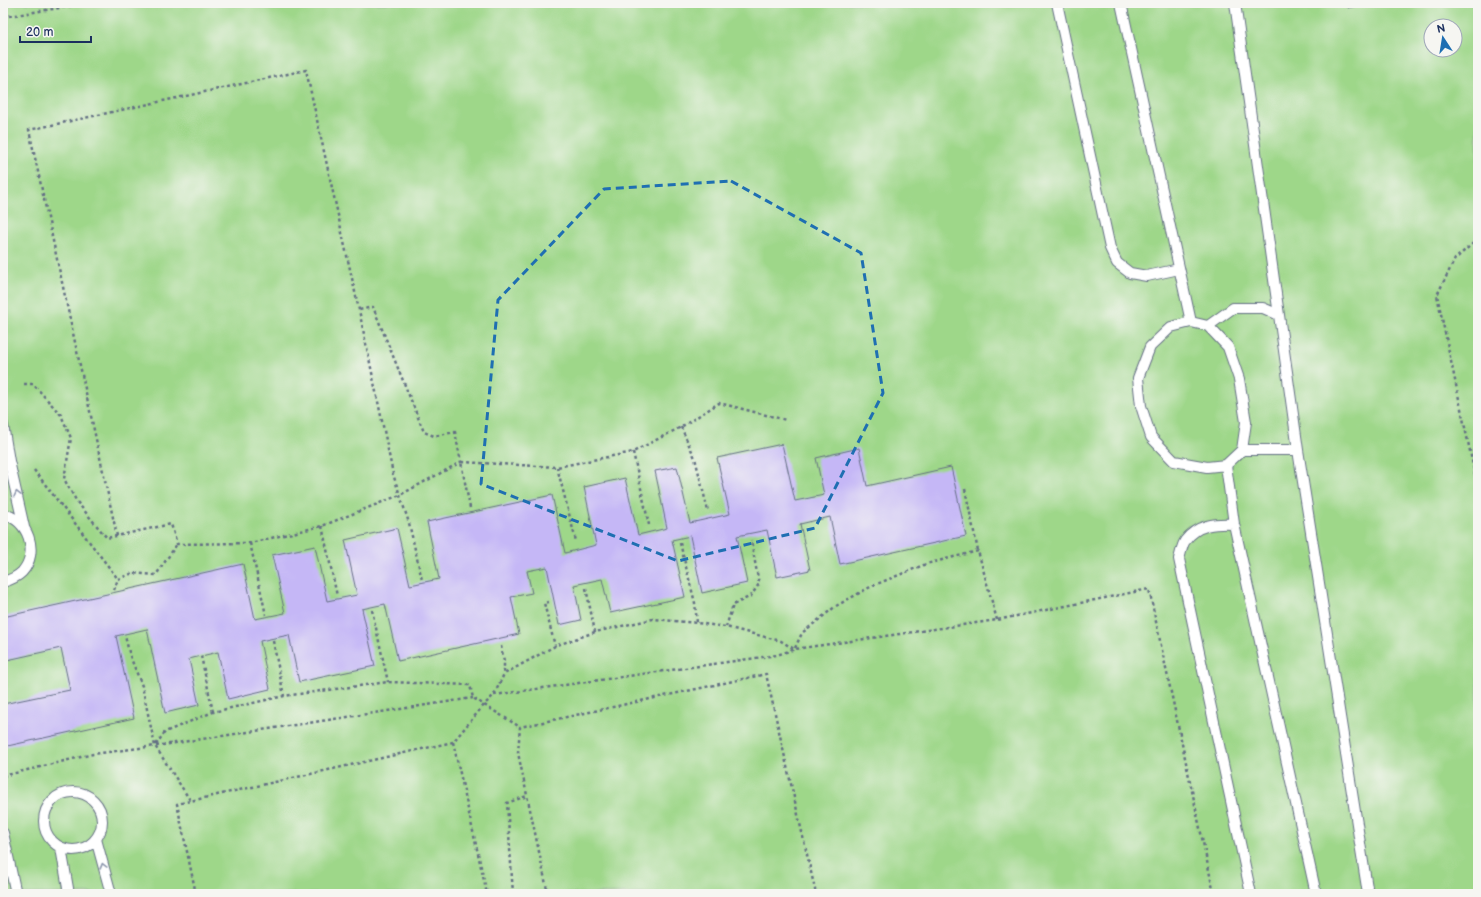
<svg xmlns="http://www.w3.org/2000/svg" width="1481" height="897" font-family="'Balsamiq Sans',sans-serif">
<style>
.pitch{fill:#9ed789;stroke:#5c8374;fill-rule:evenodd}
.building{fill:#c5b7f6}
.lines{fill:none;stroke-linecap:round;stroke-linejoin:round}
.service-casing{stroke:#646f84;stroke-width:12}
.path{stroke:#646f84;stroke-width:2.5;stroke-dasharray:3 3;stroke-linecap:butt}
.service{stroke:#fff;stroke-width:10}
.oneway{stroke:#8d97ae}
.marked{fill:none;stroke:#1f6fb2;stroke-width:3;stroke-dasharray:8 5;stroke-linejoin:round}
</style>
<rect width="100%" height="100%" fill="#f6f6f2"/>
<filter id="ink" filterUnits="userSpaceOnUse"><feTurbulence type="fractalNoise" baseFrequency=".025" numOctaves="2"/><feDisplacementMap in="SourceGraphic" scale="8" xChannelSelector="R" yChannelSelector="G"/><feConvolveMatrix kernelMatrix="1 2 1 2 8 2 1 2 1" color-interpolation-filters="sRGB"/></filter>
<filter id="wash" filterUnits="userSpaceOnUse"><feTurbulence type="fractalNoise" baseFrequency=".012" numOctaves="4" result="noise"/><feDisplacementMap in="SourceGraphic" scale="16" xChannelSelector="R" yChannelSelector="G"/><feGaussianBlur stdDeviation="0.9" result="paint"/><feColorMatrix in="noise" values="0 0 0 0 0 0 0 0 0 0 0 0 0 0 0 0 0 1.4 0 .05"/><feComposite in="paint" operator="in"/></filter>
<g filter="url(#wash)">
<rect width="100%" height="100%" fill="#ece6ca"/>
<!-- pitch -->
<path class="pitch" d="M3,3H1478V894H3ZM1431,26H1455V50H1431Z"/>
<g id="blocks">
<!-- building -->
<path class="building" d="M1347,3H1369V4L1348,8Z
M782,444L795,501L824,495L816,458L859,448L867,486L951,467L966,536L840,564L830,517L800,524L810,570L777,577L767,530L737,536L747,583L702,593L690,536L672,540L685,597L610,613L602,579L574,585L581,620L559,625L547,567L527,571L532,593L511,597L519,634L398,661L385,604L362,609L375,666L299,682L289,635L260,641L270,689L228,699L218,652L189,659L199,705L165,713L147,629L116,636L134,718L3,747V704L70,690L61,648L3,661V617L243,564L255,619L285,613L272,555L315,546L327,601L357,595L345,540L397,528L410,585L439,579L427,522L552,495L565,553L596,545L584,487L625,478L638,535L667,528L655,471L677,467L690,523L730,514L717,458Z"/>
</g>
</g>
<g filter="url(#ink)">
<use href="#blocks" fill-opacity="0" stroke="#646f84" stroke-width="1"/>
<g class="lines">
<!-- service casing -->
<g class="service-casing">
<path id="service" d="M1057,3L1110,248L1117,263L1130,273L1147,276L1179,269
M1121,3L1191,322
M1235,3L1298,450L1368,894
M1191,322L1208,326L1228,347L1239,379L1246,422L1242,450L1226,465L1207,467L1174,461L1151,437L1141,406L1138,378L1150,347L1171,327Z
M1208,326L1233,308H1263L1279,315
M3,425L9,461L3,464
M1242,450H1298
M9,461L24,527
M1226,465L1234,524L1316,894
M3,514C28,519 40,552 22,572C17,577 10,580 3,582
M1234,524C1216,523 1197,524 1185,541C1182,545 1181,553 1179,559L1251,894
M44 821a29 29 0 1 1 58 0a29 29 0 1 1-58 0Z
M3,833L16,894
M96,839L111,894
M61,848L69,894"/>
</g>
<!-- path -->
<path class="path" d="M3,17L90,3
M1478,239L1455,259L1437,295L1478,489
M24,384H33L61,415L71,438L64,479L77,502L107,538L171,524L177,544L250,543L322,526L400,495L461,462L455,432L434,436L424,432L373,307L359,310
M681,427L695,458L708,511
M633,452L649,525
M557,467L576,541
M34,470L118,579
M965,489L978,551L997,620
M470,508L461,462L557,467L633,452L681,427L719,403L786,420
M322,526L337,596
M117,536L29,130L306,70L359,310L393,474L409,523L422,580
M250,543L266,615
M680,543L695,603L697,623
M118,579L133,573L156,575L177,544
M586,588L595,632
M114,590L118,579
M549,602L544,603L555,646
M372,610L388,682
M726,627L733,605L751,596L759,584L751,540
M273,641L284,696
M501,646L504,661V674
M795,648L802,633L836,606L872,586L926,564L978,551
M201,656L213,712
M494,695L777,655L795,649L997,620L1149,589L1214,894
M453,742L487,894
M156,746L473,698
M3,776L93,754L155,746L142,686L130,656L125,636
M190,800L155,746L165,732L213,712L284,696L388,682L470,685L473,698L520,727
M196,894L177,804L453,742L484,705L494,695L504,674L555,646L595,632L653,619L697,623L726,627L781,641L794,649
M513,894L507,803L527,796
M548,894L518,753L520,727L766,674L816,894"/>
<!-- service -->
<use href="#service" class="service"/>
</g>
<!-- one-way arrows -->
<defs><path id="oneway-chevron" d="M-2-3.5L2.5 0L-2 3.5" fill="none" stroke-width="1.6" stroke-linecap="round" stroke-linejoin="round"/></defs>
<g class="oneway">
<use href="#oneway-chevron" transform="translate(17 494) rotate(-103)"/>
<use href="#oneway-chevron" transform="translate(103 866) rotate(-105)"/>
</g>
</g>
<!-- marked area -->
<path class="marked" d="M731,181L861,253L883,393L815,528L678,561L481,484L498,300L604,189Z"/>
<!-- margin -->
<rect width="1481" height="897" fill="none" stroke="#f6f6f2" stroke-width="16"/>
<!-- north arrow -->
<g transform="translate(1443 38) rotate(348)"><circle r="19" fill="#f6f6f2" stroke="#9ea6b7"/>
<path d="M0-3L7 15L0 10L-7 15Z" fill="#1f6fb2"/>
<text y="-6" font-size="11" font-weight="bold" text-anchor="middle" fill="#1b2f5e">N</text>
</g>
<!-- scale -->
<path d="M20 36v6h71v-6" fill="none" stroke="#1b2f5e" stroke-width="2"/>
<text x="26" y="36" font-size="12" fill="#1b2f5e" stroke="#f6f6f2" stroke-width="3" paint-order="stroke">20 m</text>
</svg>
